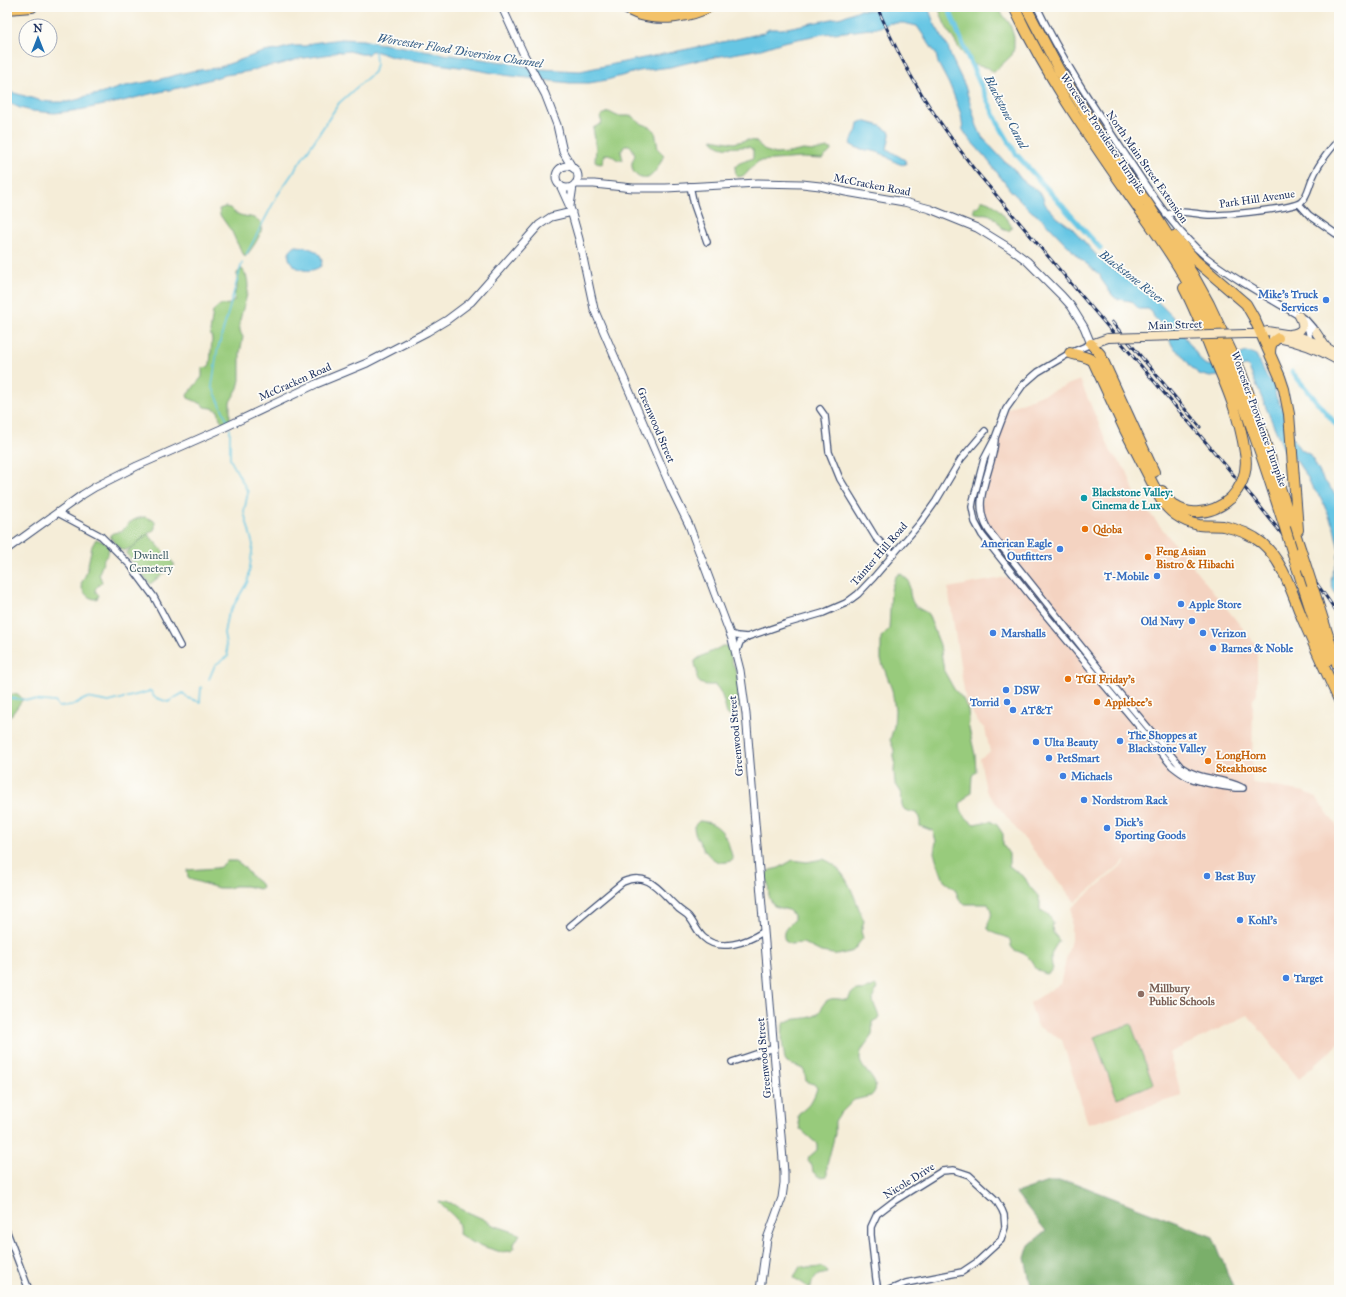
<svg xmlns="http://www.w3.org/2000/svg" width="1346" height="1297" font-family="'IM FELL Great Primer',serif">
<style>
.built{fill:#f4d3c1}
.green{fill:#98cb7b;stroke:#5a7d6c}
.forest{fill:#7aaf6b;stroke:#4a6f64}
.water{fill:#66c6e4;stroke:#407aa1}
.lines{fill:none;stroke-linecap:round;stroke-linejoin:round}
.stream{stroke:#66c6e4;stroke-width:1.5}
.canal{stroke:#66c6e4;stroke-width:5}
.minor-casing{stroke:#3c4c70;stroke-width:8}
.tertiary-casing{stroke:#3c4c70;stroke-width:9}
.secondary-casing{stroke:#3c4c70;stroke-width:10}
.motorway-casing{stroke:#3c4c70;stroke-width:12}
.minor{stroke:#fff;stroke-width:5.5}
.tertiary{stroke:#fff;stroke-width:7}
.secondary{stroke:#fae7c3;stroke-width:8}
.motorway{stroke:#f3c26a;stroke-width:10}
.rail-casing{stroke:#1b2f5e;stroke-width:3}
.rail{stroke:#fdfcf7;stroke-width:1.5;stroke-dasharray:4.5;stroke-linecap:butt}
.secondary-bridge-casing{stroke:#3c4c70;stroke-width:10;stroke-linecap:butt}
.motorway-bridge-casing{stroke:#3c4c70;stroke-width:12;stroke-linecap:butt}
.secondary-bridge{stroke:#fae7c3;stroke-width:8}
.motorway-bridge{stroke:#f3c26a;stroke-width:10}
.shop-dot{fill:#3f7fe0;stroke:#fdfcf7;stroke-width:1.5}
.culture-dot{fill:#0f9aa8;stroke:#fdfcf7;stroke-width:1.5}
.food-dot{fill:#e8710a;stroke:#fdfcf7;stroke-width:1.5}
.education-dot{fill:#8d6e63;stroke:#fdfcf7;stroke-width:1.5}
.labels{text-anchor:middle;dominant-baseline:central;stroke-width:3.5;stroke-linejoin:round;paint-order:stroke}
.street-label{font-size:11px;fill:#1b2f5e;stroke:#fdfcf7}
.shop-label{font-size:11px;font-weight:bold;fill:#366cbe;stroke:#fdfcf7;text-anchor:start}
.culture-label{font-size:11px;font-weight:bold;fill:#0d838f;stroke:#fdfcf7;text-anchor:start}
.food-label{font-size:11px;font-weight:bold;fill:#c56008;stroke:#fdfcf7;text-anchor:start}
.park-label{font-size:11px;fill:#405e67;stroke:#fdfcf7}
.education-label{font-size:11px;font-weight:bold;fill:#785e54;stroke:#fdfcf7;text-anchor:start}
.water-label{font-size:12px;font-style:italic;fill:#325c86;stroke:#fdfcf7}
</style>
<rect width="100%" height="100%" fill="#fdfcf7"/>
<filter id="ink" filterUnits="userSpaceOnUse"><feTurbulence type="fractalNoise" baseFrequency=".025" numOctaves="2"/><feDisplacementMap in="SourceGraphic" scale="8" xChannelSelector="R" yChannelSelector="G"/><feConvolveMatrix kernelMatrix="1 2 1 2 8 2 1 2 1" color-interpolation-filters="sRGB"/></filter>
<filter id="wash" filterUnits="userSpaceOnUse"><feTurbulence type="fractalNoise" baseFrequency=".012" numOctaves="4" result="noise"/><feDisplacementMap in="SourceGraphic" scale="16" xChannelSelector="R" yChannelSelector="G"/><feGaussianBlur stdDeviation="0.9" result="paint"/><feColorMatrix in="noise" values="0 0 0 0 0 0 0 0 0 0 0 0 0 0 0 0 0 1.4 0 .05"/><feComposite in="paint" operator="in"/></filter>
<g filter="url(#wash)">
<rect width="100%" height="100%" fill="#f5edd8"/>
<!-- built -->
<path class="built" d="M1080,380L1111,452L1127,471L1139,505H1143L1257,646V693L1253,700L1252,781L1254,783L1305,792L1314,796L1318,800L1339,829V1043L1299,1079L1248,1015L1169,1053L1182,1096L1088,1124L1062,1040L1037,1026L1030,1003L1060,984L1071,940V908L1126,862L1125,861L1075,902L986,791L980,758L990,752L985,729L978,722L966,703L948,588L1023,574L989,531L980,506L995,448L1006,409Z"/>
<!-- green -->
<path class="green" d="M938,7H997L1010,24L1014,37V48L1012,55L993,73L989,68L974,65L960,50L945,25Z
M609,112L617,116H632C640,126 647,123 655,131L658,149L664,155C660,164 656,173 648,178C638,180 631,173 632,163C632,160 635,157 635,154L632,148L629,145H625L621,152L623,160C616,162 613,154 607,154L604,156L603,163L600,164L595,161L596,146L593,128L602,123L600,117L602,115Z
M712,139L734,143L748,140L755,141L766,151L776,154L789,153L803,150L815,151L827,148L832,149L830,152L822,159L802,158L759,161L753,166L745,175L739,177L736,176L735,167C740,161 747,161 753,158V150L749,147C736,146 720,152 712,139Z
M981,200C994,200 1003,215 1011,225V229L1009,231L1004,230C1000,225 994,215 987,214C982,213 979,215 974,212V208L980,205Z
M225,207L230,208C240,221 253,212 262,224C263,234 251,250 245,257L237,243L232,232L220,215L219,209Z
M242,269C260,290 230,319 243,337L240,353V380L238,388L230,402V421L226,426L220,419L218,411L212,408L204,407L202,404L188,398L187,395L202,377V368L208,367L210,364L212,339L210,332L213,311L220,305L230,304L234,301L235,291L237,290V273Z
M145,517L155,521V528L153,531L149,533L133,547L148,534L175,565L150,584L126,553L133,547C121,552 123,552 115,543C113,540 111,539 110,535L113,533L122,531C128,524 134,517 145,517Z
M96,539L104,542L109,546L108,554L104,559L99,574L102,582L95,589L96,592L99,595L97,599C89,600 82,592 81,584L86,574L92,546Z
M900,573L909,581C910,591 909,604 920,609C923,611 925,611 928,614L940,645L944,671L954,689L963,699L968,710L969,719L968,724L975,755L976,771L972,776L971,792L960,804C960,813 967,819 974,824L990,821L997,825L1003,834V845L1009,854V866L1025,878L1030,887L1038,896L1040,902V910L1048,914L1053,922C1051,936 1054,931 1059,941C1051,952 1049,956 1053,969L1047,974C1034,971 1036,966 1029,958C1024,952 1017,952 1013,949C1009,945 1012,940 1008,938C1001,934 995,936 988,929C987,917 996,918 988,904H965L959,899L955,889L944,881L934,853L936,841L933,831L920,826V817L916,813L905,810L902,806L901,792L895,783L894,771L895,759L894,757V750L890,740L894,726L895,710L892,690L881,660V637L889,629L891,590L895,577Z
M722,646H727L730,650C730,658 733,664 736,671C739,682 741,704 736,715L729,716L727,714C724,704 723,692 715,685C708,685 699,686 697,678C696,676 698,673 697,671C696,667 695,666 695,661C703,654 713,652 722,646Z
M18,694L23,699L10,717L7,719V695Z
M699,821C723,822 728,840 733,860C716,868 706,854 699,841C696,835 694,832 694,826Z
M823,859C848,868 854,899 864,921L861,931L863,938L853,951L838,955L821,952L803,943L790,944L785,941C781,930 787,928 794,920V915L788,910L774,906L769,897L768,883L765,879L766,874L770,870L779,868L793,860L807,862Z
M227,861H236L242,865L254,879L261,884L262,887L259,889L246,886H234L228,888H218L192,880L188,877L187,870L216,868L220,867Z
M876,985L878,987C877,991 873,994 873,999C873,1005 878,1011 879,1018L872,1022C872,1026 873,1030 872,1034C868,1044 859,1048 860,1060C862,1072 885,1083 871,1096L854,1100L839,1115L835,1121V1134L827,1165V1176L819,1177L813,1172L812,1166L808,1161L809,1157L817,1150V1144L800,1129L798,1117L799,1113C809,1107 814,1099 817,1088L814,1084L810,1083L806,1081L804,1069L787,1063L785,1060L782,1041L783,1024C791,1017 805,1020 814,1016C823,1013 821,1003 828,1000C834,997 842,1000 848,1000L851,994L856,990L862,991Z
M1131,1024L1153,1084L1117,1098L1094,1037Z
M439,1201L451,1203L461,1209L483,1219L493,1225L520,1234L514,1244V1248L511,1251L501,1252L488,1248L471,1242L459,1234C462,1215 445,1213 439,1201Z
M800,1266C803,1266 807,1268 810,1268C818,1268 821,1265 827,1270L828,1273L818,1275L812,1282L811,1288H808L804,1284L794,1278Z"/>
<!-- forest -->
<path class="forest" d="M1048,1182H1072L1213,1237L1234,1290H1032L1025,1258L1029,1245L1046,1231L1016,1193Z"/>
<!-- water -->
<path class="water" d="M882,7H928L934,23L948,47L951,57L965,86L977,126L982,137L1005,162L1012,167L1021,179L1042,195L1045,204L1058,218L1071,227L1099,258L1107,266L1122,274L1157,301L1175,319L1179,328L1202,362L1206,365L1214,366L1246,352L1252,353L1256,355L1267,377L1274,386L1276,397L1283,410L1287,427L1297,445L1300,449L1309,454L1312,458L1323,479L1336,495L1339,503V550L1334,528L1321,498L1312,487L1308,478L1296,460L1288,455L1285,452L1249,368L1247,366H1244L1218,376L1210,377L1199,374L1192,368L1182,355L1173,347L1162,325L1154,317L1152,312L1148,309H1139L1131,301L1117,299L1113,296L1101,279L1100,275L1077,256L1071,249L1042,219L1031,211L1011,191L986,158L969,139L963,130L961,114L951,88L938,63L936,54L917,26L904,23H890L877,28L855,31L823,34L783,42L761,49L704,59L670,67L639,71L607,80L589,83H570L552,81L504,75L466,68L392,57L375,51H371L368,54H361L349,51L341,52L337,51L331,54L298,59L278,65L262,67L251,71L225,75L183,87L150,94L119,102L79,110L55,113L32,111L20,108L7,102V91L42,101L52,102H68L80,99L86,96L100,94L121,87L157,80L192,71L217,68L263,52L277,50L293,46H306L312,43L341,39L363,40L377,43L430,51L443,54L510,63L539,69L580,71L732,40L763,33L769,29H782L842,17L859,10H875Z
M863,121L881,126L890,132V135L887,149L905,160L906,164C898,167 888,156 880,153C870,149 859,151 850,144L857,130L858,123Z
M296,246C308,247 326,251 321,266C302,280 276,257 296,246Z
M1339,552V598C1327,583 1331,578 1337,562C1339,558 1337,556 1339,552Z"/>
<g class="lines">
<!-- stream -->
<path class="stream" d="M246,255L277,196L315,140L339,103L374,72L376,64L375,50
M228,422L212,386L217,352L242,263
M209,679L215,665L228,656L224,633L227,617L248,581L253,545L244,512L248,492L230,459V429
M7,698L55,702L59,707L72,705L87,698L109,702L151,691L154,697L168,702L183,693L188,698L200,702L201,687"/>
<!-- canal -->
<path class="canal" d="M948,7L968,57L998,123L1016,154L1100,248
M1292,372L1339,428"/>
</g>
</g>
<g filter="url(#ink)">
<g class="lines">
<!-- minor casing -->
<g class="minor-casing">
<path id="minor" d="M1037,7C1062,60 1095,109 1127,157C1151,193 1173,229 1206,257C1236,281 1273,300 1306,320L1313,328L1316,335
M690,186L694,205L707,242
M1299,204L1309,215L1339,236
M1166,215C1179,208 1197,215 1211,215C1225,215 1293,209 1301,202C1308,196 1309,185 1313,177C1319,163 1329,151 1339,139
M1303,321C1308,328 1311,334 1308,343
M1091,344L1070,353L1038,372L1023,385L1006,409L995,438L984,459L973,501L972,507L975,522L982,535L1044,613L1172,766C1177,770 1182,774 1188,777C1199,782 1231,789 1243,788
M820,409L825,416L829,452L840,479L876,538L893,554
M995,440C993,473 969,500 989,531L1101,671L1181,767C1199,780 1222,778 1241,787
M58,513L101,536L131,566L154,597L180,646
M730,634L737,636L747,637
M736,654L740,642L747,637L785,624L823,613L846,603L858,594L874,577L921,522L936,501L961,459L985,431
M570,926L623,882C649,870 661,893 677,907C680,911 686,913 689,917C694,923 697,931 703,937C719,953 747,942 763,932
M732,1062L774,1048
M7,1232L29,1290
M878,1290L876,1279L871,1235V1227L877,1214L894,1201L942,1171L954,1170L969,1175L996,1200L1002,1210L1004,1215L1005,1227L1001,1240L977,1262L962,1272L906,1283L889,1290"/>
</g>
<!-- tertiary casing -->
<g class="tertiary-casing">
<path id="tertiary" d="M502,7L524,55L545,94L557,125L563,152L572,167
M556 177a11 11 0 1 1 22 0a11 11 0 1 1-22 0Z
M575,184H594L633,188H666L758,183L802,184L820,186L846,192L904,202L930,209L977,228L1011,249L1027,261L1062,296L1071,306L1084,327L1091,344
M560,185L570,207L579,239L594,309L672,490L689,525L732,639L740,670L746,714L784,1172V1183L782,1198L767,1239L760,1290
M570,206L573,186
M7,549L82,495L95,487L137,466L221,429L316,384L367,363L427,332L447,320L471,302L539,225L551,217L572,212"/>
</g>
<!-- secondary casing -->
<g class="secondary-casing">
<path id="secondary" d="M1316,332L1326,347
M1245,334H1260L1267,331L1298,336L1326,347L1339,355
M1290,334C1303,332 1305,327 1299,316
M1273,337C1295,341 1317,348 1337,360
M1091,344L1108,338"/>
</g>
<!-- motorway casing -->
<g class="motorway-casing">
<path id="motorway" d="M621,7C628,9 634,13 641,15C662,21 690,17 709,7
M643,7L661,9L674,7
M1014,7C1045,73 1086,133 1128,193C1146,219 1166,245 1182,273C1229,352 1257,440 1285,528
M1026,7L1059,70L1091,121L1129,178L1148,204L1193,275L1209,304L1240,370L1254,409L1301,551
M7,9L32,7
M1174,236L1196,261L1246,304L1254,318L1280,377L1284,389L1289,414L1298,530
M1184,288C1195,309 1204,332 1213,355C1227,387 1240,418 1245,453
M1091,344L1100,354L1154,472
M1070,353C1078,356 1087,356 1093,361L1125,430L1159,496C1167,511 1182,522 1199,525C1207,526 1215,525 1223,526C1237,529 1251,534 1262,543C1284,562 1292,594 1303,620C1315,647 1327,674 1339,700
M1270,354C1270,346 1271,342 1278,338
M1162,491C1177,519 1210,517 1231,498
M1297,567L1327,661
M1312,585L1339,670"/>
</g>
<!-- minor -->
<use href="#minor" class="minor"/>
<!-- tertiary -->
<use href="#tertiary" class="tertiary"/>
<!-- secondary -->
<use href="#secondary" class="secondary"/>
<!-- motorway -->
<use href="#motorway" class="motorway"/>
<!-- rail casing -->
<g class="rail-casing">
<path id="rail" d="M877,7C889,34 902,61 917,86C933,115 954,142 974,169L1254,499L1282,534L1339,615
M1112,322L1200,427"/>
</g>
<!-- rail -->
<use href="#rail" class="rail"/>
<!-- secondary-bridge casing -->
<g class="secondary-bridge-casing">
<path id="secondary-bridge" d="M1108,338L1245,334"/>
</g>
<!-- motorway-bridge casing -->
<g class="motorway-bridge-casing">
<path id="motorway-bridge" d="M1231,498C1243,485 1248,470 1245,453
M1285,528L1297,567
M1301,551L1312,585"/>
</g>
<!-- secondary-bridge -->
<use href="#secondary-bridge" class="secondary-bridge"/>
<!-- motorway-bridge -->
<use href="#motorway-bridge" class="motorway-bridge"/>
</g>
</g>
<!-- markers -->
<g class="shop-dot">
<circle cx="1326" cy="300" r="4"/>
<circle cx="1060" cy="549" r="4"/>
<circle cx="1157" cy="576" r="4"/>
<circle cx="1181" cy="604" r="4"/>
<circle cx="1192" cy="621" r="4"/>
<circle cx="993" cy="633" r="4"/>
<circle cx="1203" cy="633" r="4"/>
<circle cx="1213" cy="648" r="4"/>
<circle cx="1006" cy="690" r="4"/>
<circle cx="1007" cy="702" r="4"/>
<circle cx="1013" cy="710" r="4"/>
<circle cx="1120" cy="741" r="4"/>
<circle cx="1036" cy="742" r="4"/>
<circle cx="1049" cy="758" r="4"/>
<circle cx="1063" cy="776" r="4"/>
<circle cx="1084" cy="800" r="4"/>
<circle cx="1107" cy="828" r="4"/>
<circle cx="1207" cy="876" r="4"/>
<circle cx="1240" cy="920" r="4"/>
<circle cx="1286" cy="978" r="4"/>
</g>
<circle class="culture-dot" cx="1084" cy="498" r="4"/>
<g class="food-dot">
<circle cx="1085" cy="529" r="4"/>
<circle cx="1148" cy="557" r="4"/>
<circle cx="1068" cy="679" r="4"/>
<circle cx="1097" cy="702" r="4"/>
<circle cx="1208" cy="761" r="4"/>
</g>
<circle class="education-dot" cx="1141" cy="994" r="4"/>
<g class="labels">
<!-- street labels -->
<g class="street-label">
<text transform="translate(1103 134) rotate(56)">Worcester-Providence Turnpike</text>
<text transform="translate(1147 167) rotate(55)">North Main Street Extension</text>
<text transform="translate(872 185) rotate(11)">McCracken Road</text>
<text transform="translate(1257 199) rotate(-8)">Park Hill Avenue</text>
<text transform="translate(1175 325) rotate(-2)">Main Street</text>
<text transform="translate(295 382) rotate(-24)">McCracken Road</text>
<text transform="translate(1259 419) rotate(70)">Worcester-Providence Turnpike</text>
<text transform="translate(656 425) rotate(67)">Greenwood Street</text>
<text transform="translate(879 554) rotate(-49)">Tainter Hill Road</text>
<text transform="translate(736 736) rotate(-95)">Greenwood Street</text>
<text transform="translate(764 1058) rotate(-95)">Greenwood Street</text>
<text transform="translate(909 1181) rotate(-32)">Nicole Drive</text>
</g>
<!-- shop labels -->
<g class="shop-label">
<text x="1318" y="294" text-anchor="end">Mike's Truck<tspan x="1318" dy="13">Services</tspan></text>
<text x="1052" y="543" text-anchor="end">American Eagle<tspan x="1052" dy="13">Outfitters</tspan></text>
<text x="1149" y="576" text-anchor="end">T-Mobile</text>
<text x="1189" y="604">Apple Store</text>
<text x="1184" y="621" text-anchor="end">Old Navy</text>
<text x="1001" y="633">Marshalls</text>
<text x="1211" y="633">Verizon</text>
<text x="1221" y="648">Barnes &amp; Noble</text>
<text x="1014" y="690">DSW</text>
<text x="999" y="702" text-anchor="end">Torrid</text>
<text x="1021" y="710">AT&amp;T</text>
<text x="1128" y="735">The Shoppes at<tspan x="1128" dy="13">Blackstone Valley</tspan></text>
<text x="1044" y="742">Ulta Beauty</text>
<text x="1057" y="758">PetSmart</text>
<text x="1071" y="776">Michaels</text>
<text x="1092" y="800">Nordstrom Rack</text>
<text x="1115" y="822">Dick's<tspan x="1115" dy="13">Sporting Goods</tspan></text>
<text x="1215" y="876">Best Buy</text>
<text x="1248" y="920">Kohl's</text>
<text x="1294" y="978">Target</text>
</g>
<!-- culture labels -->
<g class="culture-label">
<text x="1092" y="492">Blackstone Valley:<tspan x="1092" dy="13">Cinema de Lux</tspan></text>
</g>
<!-- food labels -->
<g class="food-label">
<text x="1093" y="529">Qdoba</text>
<text x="1156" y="551">Feng Asian<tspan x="1156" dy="13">Bistro &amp; Hibachi</tspan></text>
<text x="1076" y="679">TGI Friday's</text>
<text x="1105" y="702">Applebee's</text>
<text x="1216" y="755">LongHorn<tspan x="1216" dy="13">Steakhouse</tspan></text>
</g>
<!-- park labels -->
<g class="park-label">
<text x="151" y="555">Dwinell<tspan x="151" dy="13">Cemetery</tspan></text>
</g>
<!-- education labels -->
<g class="education-label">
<text x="1149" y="988">Millbury<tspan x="1149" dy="13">Public Schools</tspan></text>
</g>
<!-- water labels -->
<g class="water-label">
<text transform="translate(460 51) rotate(9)">Worcester Flood Diversion Channel</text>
<text transform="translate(1006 112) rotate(63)">Blackstone Canal</text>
<text transform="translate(1132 277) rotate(38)">Blackstone River</text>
</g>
</g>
<!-- margin -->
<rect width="1346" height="1297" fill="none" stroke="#fdfcf7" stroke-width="24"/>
<!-- north arrow -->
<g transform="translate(38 38)"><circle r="19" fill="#fdfcf7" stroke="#a3aaba"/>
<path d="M0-3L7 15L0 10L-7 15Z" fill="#1f6fb2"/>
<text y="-6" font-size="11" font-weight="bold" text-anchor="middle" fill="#1b2f5e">N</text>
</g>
</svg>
